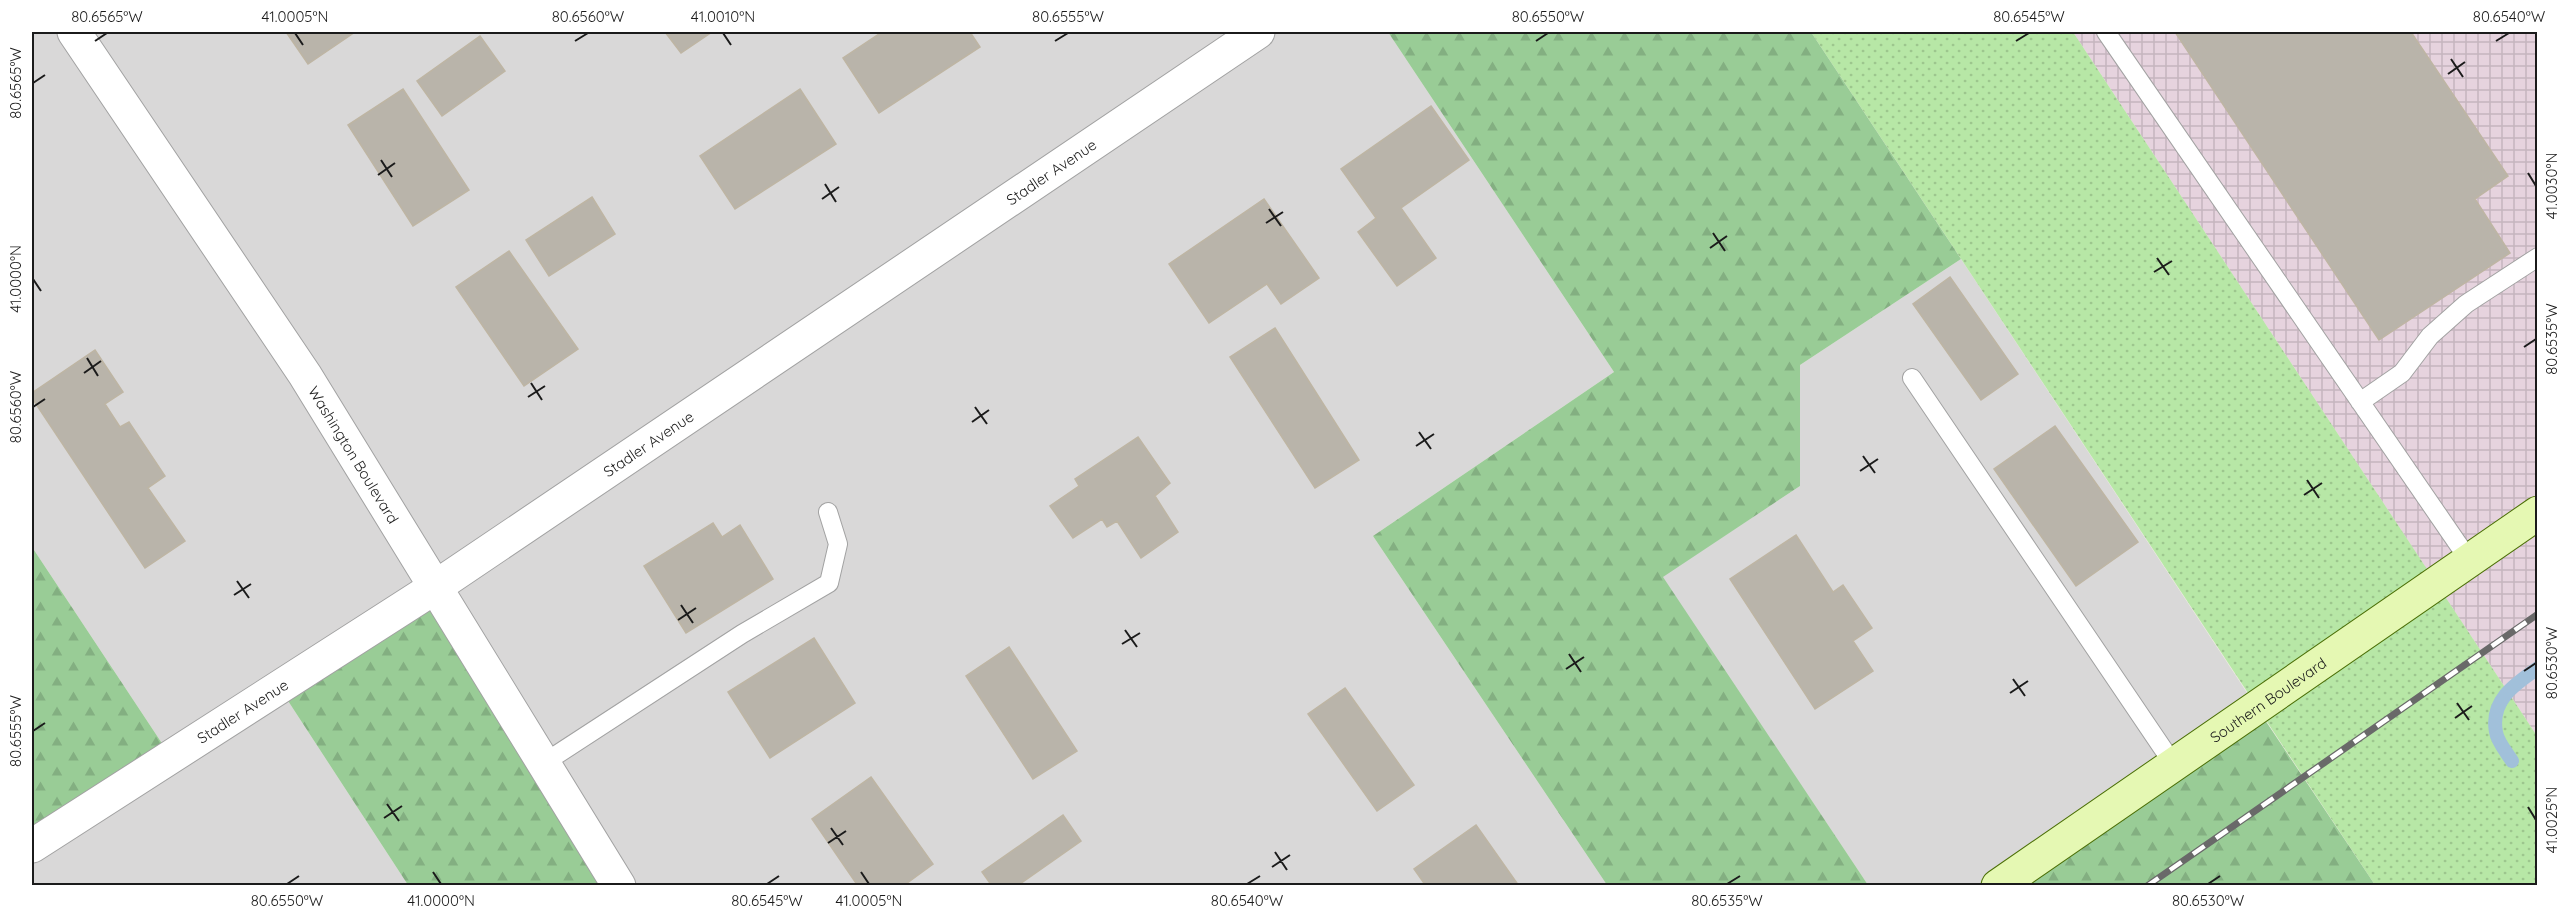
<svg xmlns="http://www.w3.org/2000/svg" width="2569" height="917" font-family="Quicksand,sans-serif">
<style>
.residential{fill:#d9d8d8}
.industrial{fill:url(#industrial-grid)}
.grass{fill:url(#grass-dots)}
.forest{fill:url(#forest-firs)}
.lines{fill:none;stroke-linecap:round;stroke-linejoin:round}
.stream{stroke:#a1c0da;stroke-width:14}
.building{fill:#b9b4aa;stroke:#beb5a3;stroke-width:1.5}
.lane-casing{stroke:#a2a2a2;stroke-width:20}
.street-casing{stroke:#a2a2a2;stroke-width:35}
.secondary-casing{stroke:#4b6f06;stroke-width:35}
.lane{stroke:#fff;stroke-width:18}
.street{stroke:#fff;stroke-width:33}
.secondary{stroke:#e5f8b3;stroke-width:33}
.rail-casing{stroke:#696969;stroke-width:7}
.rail{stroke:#fff;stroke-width:4.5;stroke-dasharray:14;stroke-linecap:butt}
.ticks{fill:none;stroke:#1b1b1b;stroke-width:2}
.labels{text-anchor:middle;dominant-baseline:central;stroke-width:5;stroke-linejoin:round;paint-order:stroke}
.street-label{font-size:15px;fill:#1b1b1b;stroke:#fff}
.neatline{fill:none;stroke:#1b1b1b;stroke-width:2}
.ticks-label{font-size:15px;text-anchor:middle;fill:#1b1b1b}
</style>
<defs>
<pattern id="industrial-grid" width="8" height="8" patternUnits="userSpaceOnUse" patternTransform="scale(1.5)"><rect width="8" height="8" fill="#e6d3de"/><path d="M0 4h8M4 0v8" fill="none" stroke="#c5b5be"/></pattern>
<pattern id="grass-dots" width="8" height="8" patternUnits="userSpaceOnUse" patternTransform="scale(1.5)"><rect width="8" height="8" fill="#b7e7a6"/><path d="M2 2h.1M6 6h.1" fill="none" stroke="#9dc68e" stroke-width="1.8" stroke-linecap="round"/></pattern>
<pattern id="forest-firs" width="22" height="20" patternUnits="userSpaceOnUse" patternTransform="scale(1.5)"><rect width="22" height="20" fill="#99cc96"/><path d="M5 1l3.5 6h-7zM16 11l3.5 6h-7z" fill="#83af81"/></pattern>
</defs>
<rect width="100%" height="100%" fill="#edebe1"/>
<!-- residential -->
<path class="residential" d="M32,32H1388L1614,372L1373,536L1607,885H619L279,687L408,885H32V846L171,757L32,547Z
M1961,259L2257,708L1998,885H1868L1662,577L1800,486V365Z"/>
<!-- industrial -->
<path class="industrial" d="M2073,32H2537V736L2436,583Z"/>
<!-- grass -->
<path class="grass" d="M1811,32H2073L2537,736V885H2375Z"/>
<!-- forest -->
<path class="forest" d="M1388,32H1811L1961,259L1800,365V486L1663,577L1868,885H1607L1373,536L1614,372Z
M32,547L171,757L32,846Z
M437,586L619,885H408L279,687Z
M2257,708L2375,885L1998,886Z"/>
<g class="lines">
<!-- stream -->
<path class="stream" d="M2512,761C2507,753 2497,741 2496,732C2490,700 2515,684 2538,668"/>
</g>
<!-- building -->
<path class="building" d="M286,32H355L308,64Z
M665,32H712L681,53Z
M882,32H970L980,47L879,113L843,58Z
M2175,32H2411L2508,176L2475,199L2510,253L2379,340Z
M480,36L505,71L442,116L417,81Z
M403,89L469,190L413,226L348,125Z
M800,89L836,144L735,209L700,156Z
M1431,106L1469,160L1401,208L1436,258L1397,286L1358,232L1376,218L1341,169Z
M592,197L615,234L549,276L526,240Z
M1264,199L1319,278L1281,304L1267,284L1209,323L1169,264Z
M509,251L578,349L524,386L456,287Z
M1950,277L2018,374L1981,400L1913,304Z
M1275,328L1359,460L1315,488L1230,357Z
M95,350L123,392L105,404L120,427L129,422L165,476L148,488L185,541L145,568L32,398V393Z
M2055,426L2138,542L2076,586L1994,469Z
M1138,437L1170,483L1155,496L1178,532L1141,558L1117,521L1107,527L1102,519L1073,538L1050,506L1079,486L1075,479Z
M713,523L722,537L740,525L773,579L686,633L644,566Z
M1796,535L1833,592L1843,585L1872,628L1853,641L1873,671L1815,709L1730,579Z
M814,638L855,703L770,758L728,692Z
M1009,647L1077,751L1033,779L966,676Z
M1345,688L1414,785L1377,811L1308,714Z
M871,777L933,864L903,886H858L812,819Z
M1063,815L1081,841L1017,886H992L982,872Z
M1476,825L1519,886H1426L1414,869Z"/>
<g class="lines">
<!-- lane casing -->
<g class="lane-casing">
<path id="lane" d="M2106,32L2469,560
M1912,378L2174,765
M2360,402L2402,373L2430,336L2466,304L2538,257
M544,763L742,634L829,583L838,544L828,512"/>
</g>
<!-- street casing -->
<g class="street-casing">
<g id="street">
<path id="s1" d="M74,32L305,375L619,886"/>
<path id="s2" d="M32,846L437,586L1258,32"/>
</g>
</g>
<!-- secondary casing -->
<g class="secondary-casing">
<g id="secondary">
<path id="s3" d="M1998,886L2538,513"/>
</g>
</g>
<!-- lane -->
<use href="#lane" class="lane"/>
<!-- street -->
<use href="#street" class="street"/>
<!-- secondary -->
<use href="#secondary" class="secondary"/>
<!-- rail casing -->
<g class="rail-casing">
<path id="rail" d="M2147,886L2538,614"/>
</g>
<!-- rail -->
<use href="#rail" class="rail"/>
</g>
<!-- ticks -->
<path class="ticks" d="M295,33L303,45M723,33L731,45M95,41L107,33M575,41L588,33M1055,41L1068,33M1536,41L1548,33M2016,41L2029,33M2496,41L2509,33M2451,59L2463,77M2448,74L2465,62M33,83L45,75M381,160L392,177M2528,173L2536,186M378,175L395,163M825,184L836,202M822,199L839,187M1269,209L1281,226M1266,223L1283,212M1713,233L1725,251M1710,248L1727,236M2157,258L2169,275M2154,272L2172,261M33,279L41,291M2524,347L2536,339M87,358L98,376M84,373L101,361M531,383L542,400M528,397L545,386M33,407L45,399M975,407L987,424M972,422L989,410M1419,432L1431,449M1416,446L1434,434M1863,456L1875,473M1860,471L1878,459M2307,480L2319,498M2304,495L2322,483M237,581L249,598M234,595L251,584M681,605L693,623M678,620L696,608M1125,630L1137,647M1122,644L1140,633M1569,654L1581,672M1566,669L1584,657M2524,671L2536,663M2013,679L2025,696M2010,693L2028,681M2457,703L2469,720M2455,718L2472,706M33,731L45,723M387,804L399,821M2528,807L2536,820M384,818L402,806M831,828L843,845M828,843L846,831M1275,852L1287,870M1272,867L1290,855M433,872L441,884M861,872L869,884M287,884L299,876M767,884L779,876M1247,884L1260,876M1727,884L1740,876M2208,884L2220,876"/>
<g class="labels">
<!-- street labels -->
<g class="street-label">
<text stroke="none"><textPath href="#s2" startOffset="1222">Stadler Avenue</textPath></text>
<text stroke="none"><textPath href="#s2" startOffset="736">Stadler Avenue</textPath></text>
<text stroke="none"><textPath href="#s1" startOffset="507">Washington Boulevard</textPath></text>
<text stroke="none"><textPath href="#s3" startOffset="328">Southern Boulevard</textPath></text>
<text stroke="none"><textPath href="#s2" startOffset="250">Stadler Avenue</textPath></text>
</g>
</g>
<!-- border -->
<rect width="2569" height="917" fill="none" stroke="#ffffff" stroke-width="66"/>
<rect x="33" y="33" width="2503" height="851" class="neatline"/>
<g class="ticks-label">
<text x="107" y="22">80.6565°W</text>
<text x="295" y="22">41.0005°N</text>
<text x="588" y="22">80.6560°W</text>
<text x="723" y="22">41.0010°N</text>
<text x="1068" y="22">80.6555°W</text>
<text x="1548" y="22">80.6550°W</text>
<text x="2029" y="22">80.6545°W</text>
<text x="2509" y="22">80.6540°W</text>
<text transform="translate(16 83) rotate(-90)" y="5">80.6565°W</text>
<text transform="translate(2552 186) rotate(-90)" y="5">41.0030°N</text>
<text transform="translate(16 279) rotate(-90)" y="5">41.0000°N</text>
<text transform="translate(2552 339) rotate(-90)" y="5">80.6535°W</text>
<text transform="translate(16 407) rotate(-90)" y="5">80.6560°W</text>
<text transform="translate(2552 663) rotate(-90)" y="5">80.6530°W</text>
<text transform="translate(16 731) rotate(-90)" y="5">80.6555°W</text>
<text transform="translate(2552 820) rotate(-90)" y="5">41.0025°N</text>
<text x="287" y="906">80.6550°W</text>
<text x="441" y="906">41.0000°N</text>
<text x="767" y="906">80.6545°W</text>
<text x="869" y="906">41.0005°N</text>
<text x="1247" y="906">80.6540°W</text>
<text x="1727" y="906">80.6535°W</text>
<text x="2208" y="906">80.6530°W</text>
</g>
</svg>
